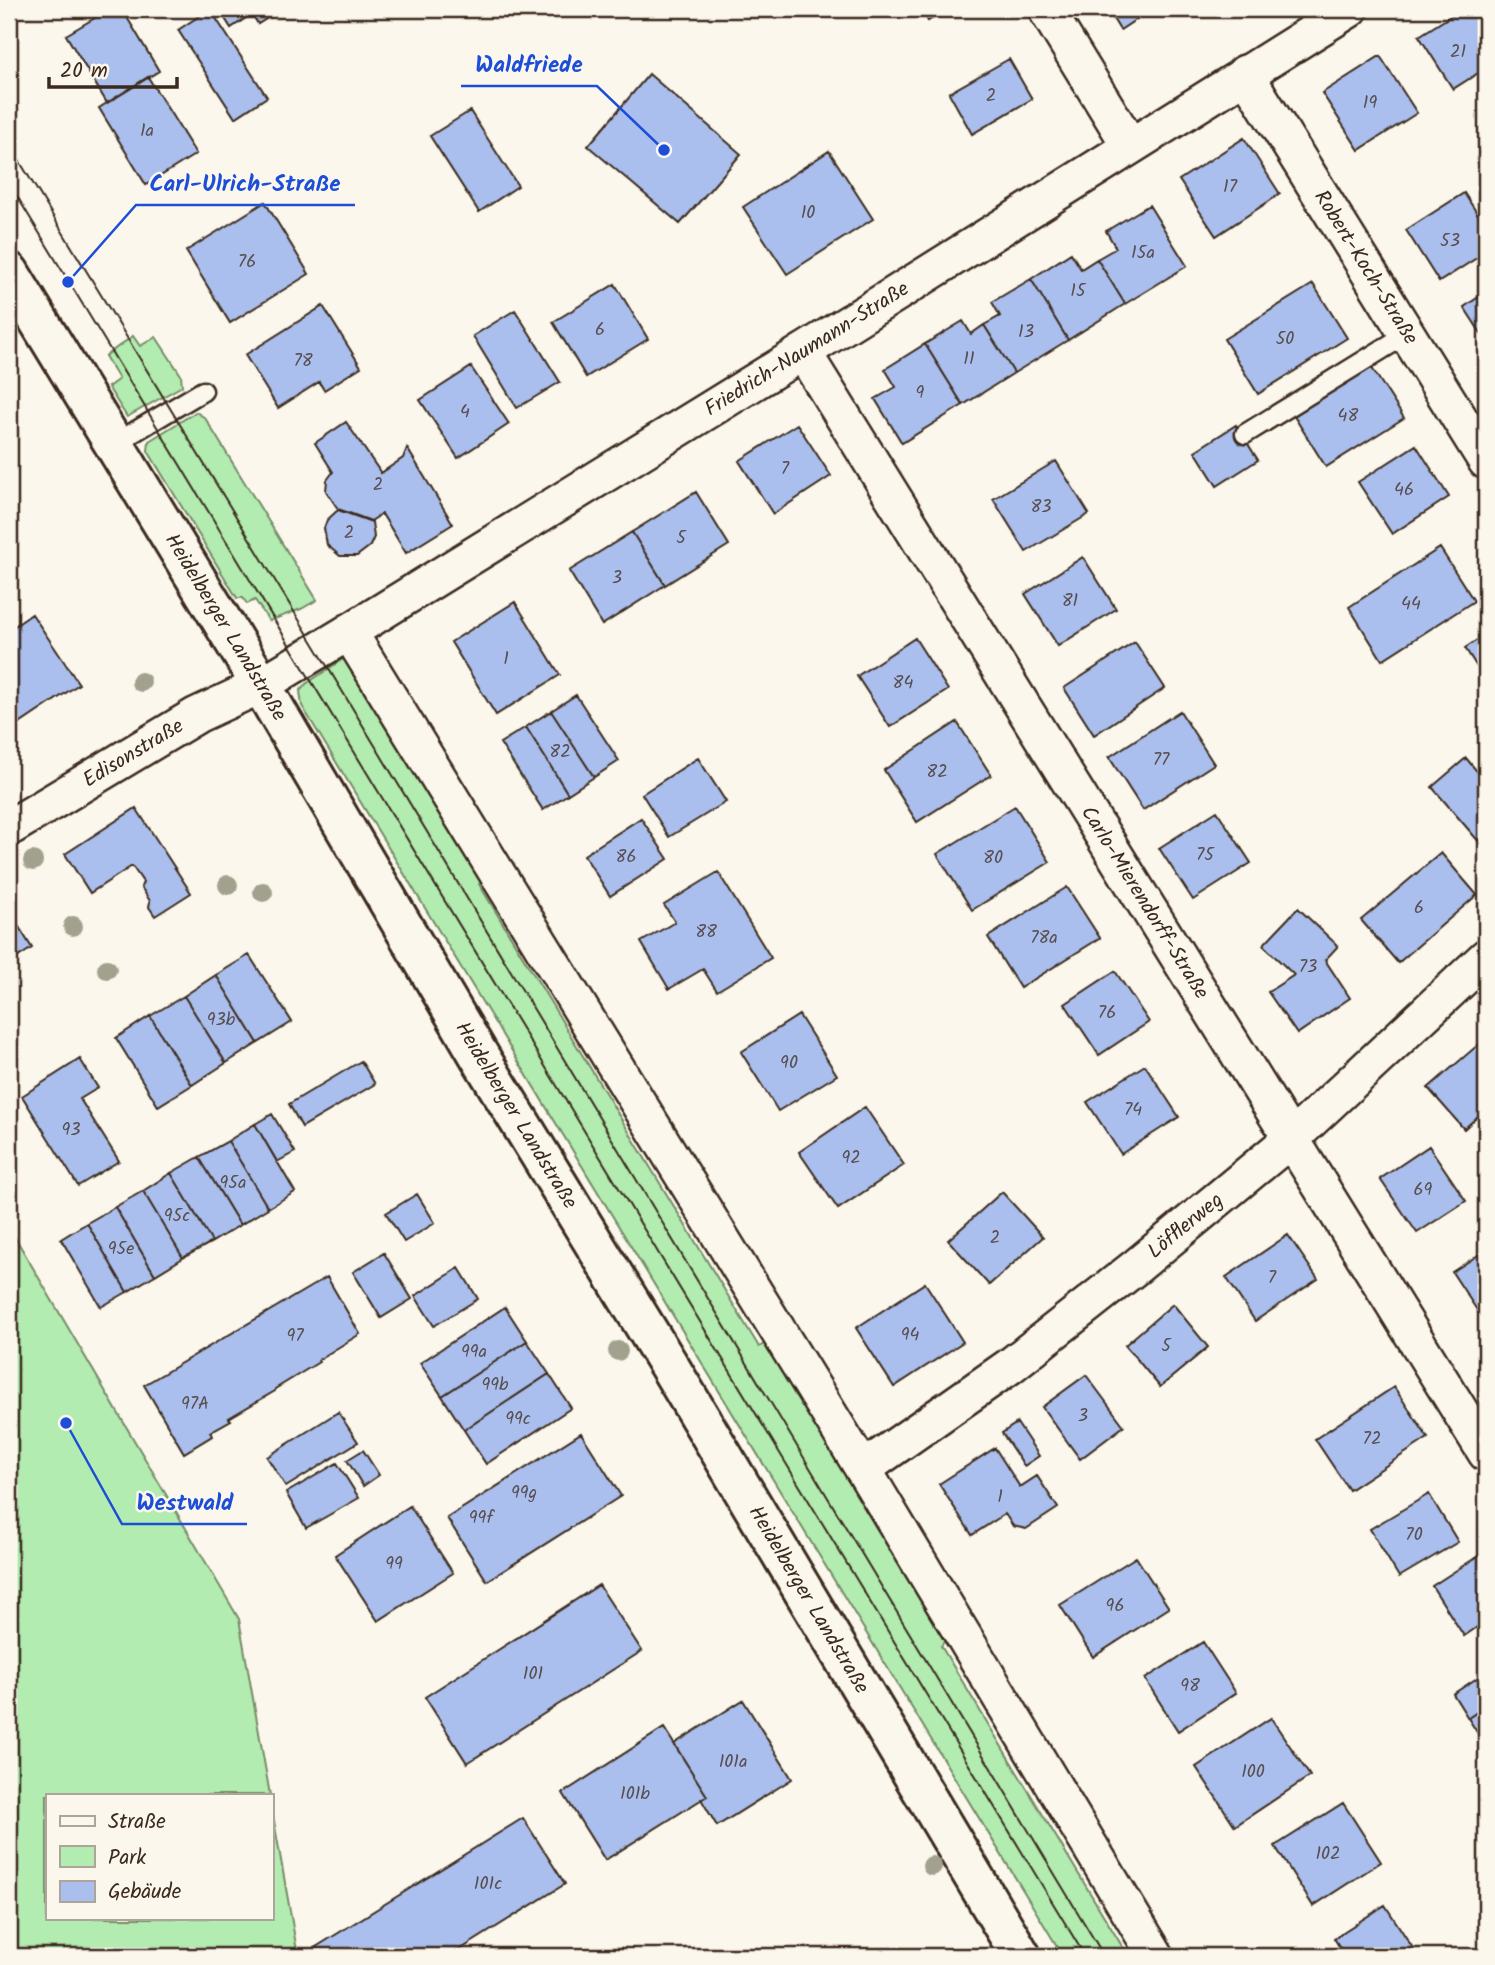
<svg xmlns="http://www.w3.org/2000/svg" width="1495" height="1965" font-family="Kalam,sans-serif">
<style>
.green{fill:#b2ecb0;stroke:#768b67;stroke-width:2}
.building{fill:#aabfed;stroke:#3b2a1e;stroke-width:2}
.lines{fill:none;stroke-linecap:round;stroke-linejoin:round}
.lane-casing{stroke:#3b2a1e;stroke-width:23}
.street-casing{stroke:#3b2a1e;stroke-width:40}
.secondary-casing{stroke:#3b2a1e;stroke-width:44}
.lane{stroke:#fbf7ec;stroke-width:18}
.street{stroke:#fbf7ec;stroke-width:35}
.secondary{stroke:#fbf7ec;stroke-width:38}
.tram{stroke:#3b2a1e;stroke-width:2}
.tree{fill:#a2a18e}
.labels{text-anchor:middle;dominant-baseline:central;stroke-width:5;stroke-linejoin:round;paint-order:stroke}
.number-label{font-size:18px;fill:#574f52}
.street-label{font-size:21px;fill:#3b2a1e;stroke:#fbf7ec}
.leader{fill:none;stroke:#1d4ed8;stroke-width:2.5}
.callout-dot{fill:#1d4ed8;stroke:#fbf7ec;stroke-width:2.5}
.callout-label{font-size:23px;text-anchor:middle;font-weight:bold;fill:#1d4ed8;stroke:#fbf7ec;stroke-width:5;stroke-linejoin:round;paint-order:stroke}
</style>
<rect width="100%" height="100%" fill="#fbf7ec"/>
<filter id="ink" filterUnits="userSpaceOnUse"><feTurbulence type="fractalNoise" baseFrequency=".0143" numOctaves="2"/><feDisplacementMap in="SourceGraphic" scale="14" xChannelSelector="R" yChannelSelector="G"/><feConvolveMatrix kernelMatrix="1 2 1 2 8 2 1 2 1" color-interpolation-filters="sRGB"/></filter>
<g filter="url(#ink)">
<!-- green -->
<path class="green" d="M133,336L140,346L156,337L181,375L182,386L127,417L108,387L119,379L105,356Z
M196,412L205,418L317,600L301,609L269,621L255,600L247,604L243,598H237L148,451L149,441Z
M349,658L489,877L479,884L759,1347L769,1341L948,1636L941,1646L1128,1956H1063L302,706L300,691L306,684L343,659Z
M9,1227L239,1619L270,1795H47V1918H271V1804L298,1956H9Z"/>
<!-- building -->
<path class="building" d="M110,9H122L159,71L107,103L66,35Z
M210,9L267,97L235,118L178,30Z
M219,9H282L258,24L252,14L231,28Z
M921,9H948L928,21Z
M1107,9H1152L1120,30Z
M1462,9H1486V68L1453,89L1419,36Z
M1380,56L1417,113L1359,150L1322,93Z
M1009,59L1032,99L972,134L949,93Z
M649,74L741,154L680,224L588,146Z
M148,77L196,154L146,185L99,108Z
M470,111L518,186L479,212L430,136Z
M1244,138L1280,194L1216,236L1179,180Z
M829,151L873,219L787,274L743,207Z
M1464,193L1486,227V252L1439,282L1406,230Z
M265,202L309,274L230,323L186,251Z
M1149,205L1187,266L1125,304L1097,259L1116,248L1106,231Z
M1071,253L1081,269L1097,259L1125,304L1068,340L1031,279Z
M1031,279L1068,340L1014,373L984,325L1000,316L992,302Z
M615,284L648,339L586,377L553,322Z
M1313,284L1347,338L1258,394L1224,339Z
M1486,292V341L1464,307Z
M323,306L361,367L324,390L319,382L278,408L245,355Z
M515,310L560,382L517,408L473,336Z
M963,321L971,334L984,325L1014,373L963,405L925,344Z
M925,344L963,405L902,443L875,399L896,387L885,369Z
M1370,365L1404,418L1326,467L1292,413Z
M471,367L509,424L458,458L420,400Z
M346,422L381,473L403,458L407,448L453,524L406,553L382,514L371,521L338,509L326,491L327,480L333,472L315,443Z
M797,424L831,476L773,514L739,461Z
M1236,425L1258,460L1217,486L1195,451Z
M1416,445L1449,497L1392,534L1358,482Z
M1056,461L1089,514L1026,552L993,499Z
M696,492L729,545L665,585L632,532Z
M338,510L372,522L374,537L370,546L357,556H340L327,545L324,528L327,520Z
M632,532L665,585L602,625L569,571Z
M1440,548L1474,601L1382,660L1349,607Z
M1083,557L1116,609L1058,646L1025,594Z
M515,602L560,675L496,715L451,642Z
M32,614L79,684L9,731V630Z
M1486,634V681L1465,648Z
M915,638L948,690L890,727L857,676Z
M1135,642L1165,688L1094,735L1064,688Z
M576,695L619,761L594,777L551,711Z
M551,711L594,777L568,794L526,727Z
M1180,711L1214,764L1143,810L1109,757Z
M957,722L991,775L917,822L884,770Z
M526,727L568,794L543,810L500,743Z
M698,758L726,802L669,837L642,794Z
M1466,758L1486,782V850L1432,787Z
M1015,806L1050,862L972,910L937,854Z
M136,808L191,893L155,916L149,907L150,901L141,887L143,882L132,866L90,893L65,854Z
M1217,811L1251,863L1193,900L1159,848Z
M641,818L668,859L610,896L584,855Z
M1441,853L1477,895L1398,963L1361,920Z
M718,872L771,958L717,991L703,969L669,989L641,942L675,922L664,905Z
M1067,887L1100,938L1020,988L988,937Z
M1298,908L1338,946L1325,960L1350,998L1297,1034L1268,992L1294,975L1263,945Z
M9,911L32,948L9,963Z
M249,955L292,1022L258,1043L216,975Z
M1115,971L1149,1022L1099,1055L1065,1004Z
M216,975L258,1043L226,1063L184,996Z
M184,996L226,1063L192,1085L150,1016Z
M799,1015L837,1075L778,1111L741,1052Z
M150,1016L192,1085L158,1106L116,1038Z
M1479,1044L1486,1051V1109L1464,1129L1428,1088Z
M80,1059L98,1088L80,1099L119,1161L78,1186L22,1096Z
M361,1061L375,1084L302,1127L289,1104Z
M1145,1065L1179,1117L1121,1154L1087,1102Z
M865,1107L904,1165L838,1209L799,1152Z
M272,1114L295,1152L277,1162L255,1124Z
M255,1124L295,1192L268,1208L228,1141Z
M228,1141L268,1208L240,1225L199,1157Z
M1429,1146L1466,1201L1417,1233L1380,1179Z
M199,1157L240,1225L212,1242L171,1173Z
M171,1173L212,1242L183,1258L143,1191Z
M143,1191L183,1258L155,1275L115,1207Z
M1002,1192L1043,1237L989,1285L948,1240Z
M417,1194L435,1223L404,1242L386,1213Z
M115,1207L155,1275L127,1292L87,1223Z
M87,1223L127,1292L101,1307L61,1239Z
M1288,1235L1318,1279L1255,1321L1226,1277Z
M1486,1250V1324L1452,1272Z
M384,1253L412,1299L381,1318L353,1272Z
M459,1268L478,1299L434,1326L415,1296Z
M327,1277L360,1334L318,1360L319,1362L275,1389V1391L229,1418L231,1420L210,1432L212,1436L184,1453L144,1385Z
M925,1283L963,1342L894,1387L856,1328Z
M1173,1304L1208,1347L1160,1387L1125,1345Z
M505,1307L527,1341L442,1396L420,1363Z
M527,1341L549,1374L464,1430L442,1396Z
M549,1374L571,1408L486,1464L464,1430Z
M1086,1375L1124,1426L1080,1459L1042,1407Z
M1394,1387L1428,1438L1349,1490L1315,1439Z
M338,1412L358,1442L286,1487L267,1457Z
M1017,1423L1039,1456L1024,1466L1002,1433Z
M581,1433L621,1496L487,1581L447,1518Z
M995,1448L1020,1487L1037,1476L1058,1508L1026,1529L1013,1526L1005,1514L972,1535L939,1484Z
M363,1450L379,1475L363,1486L347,1460Z
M337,1463L359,1498L306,1528L286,1493Z
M1429,1494L1458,1542L1399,1577L1370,1529Z
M410,1506L453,1573L378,1621L335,1555Z
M1486,1551V1621L1464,1636L1432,1586Z
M1136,1557L1169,1608L1093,1657L1060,1605Z
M599,1585L642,1651L467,1763L425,1697Z
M1203,1642L1236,1693L1178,1731L1145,1679Z
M1486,1672V1706L1468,1718L1453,1694Z
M743,1700L792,1779L717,1826L701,1799L707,1796L674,1744Z
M1486,1706V1742L1484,1743L1468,1718Z
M1271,1718L1310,1776L1235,1826L1196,1767Z
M664,1728L707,1796L605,1860L563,1793Z
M1343,1803L1381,1862L1313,1906L1275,1846Z
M523,1818L565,1884L450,1956H322L316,1947Z
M1385,1905L1418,1956H1345L1334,1938Z"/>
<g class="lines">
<!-- lane casing -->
<g class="lane-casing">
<path id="lane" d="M1245,434L1407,334
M114,444L203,391"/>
</g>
<!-- street casing -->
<g class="street-casing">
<g id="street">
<path d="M1046,9L1130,146"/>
<path id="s1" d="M1245,73L1486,461"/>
<path id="s2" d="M803,352L1486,1453"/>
<path d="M349,632L863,1469L1156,1956"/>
<path id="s3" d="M9,828L197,715L261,685L349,632L803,352L1350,9"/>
<path id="s4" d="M863,1469L1010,1366L1137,1266L1292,1138L1486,957"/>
</g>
</g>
<!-- secondary casing -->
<g class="secondary-casing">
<g id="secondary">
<path id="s5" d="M9,272L261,685L480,1057L671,1369L1021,1956"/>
</g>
</g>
<!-- lane -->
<use href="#lane" class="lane"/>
<!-- street -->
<use href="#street" class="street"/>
<!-- secondary -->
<use href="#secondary" class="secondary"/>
<!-- tram -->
<path class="tram" d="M9,144L318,651L1104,1956
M9,183L1085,1956"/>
</g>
<!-- trees -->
<g class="tree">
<circle cx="141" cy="682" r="10"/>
<circle cx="33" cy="861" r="10"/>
<circle cx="228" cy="885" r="10"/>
<circle cx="263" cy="892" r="10"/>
<circle cx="73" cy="926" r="10"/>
<circle cx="107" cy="969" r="10"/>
<circle cx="618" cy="1351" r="10"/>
<circle cx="932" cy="1866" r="10"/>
</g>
</g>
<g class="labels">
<!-- number labels -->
<g class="number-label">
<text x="1458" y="52">21</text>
<text x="991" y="96">2</text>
<text x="1370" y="103">19</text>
<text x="147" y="131">1a</text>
<text x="1230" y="187">17</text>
<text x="808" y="213">10</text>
<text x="1450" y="241">53</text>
<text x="1143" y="253">15a</text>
<text x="247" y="262">76</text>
<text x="1078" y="291">15</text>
<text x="600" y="330">6</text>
<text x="1026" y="332">13</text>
<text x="1285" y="339">50</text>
<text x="969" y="359">11</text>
<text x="303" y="361">78</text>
<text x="920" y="393">9</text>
<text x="465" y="412">4</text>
<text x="1348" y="416">48</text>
<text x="785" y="469">7</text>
<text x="378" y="485">2</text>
<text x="1404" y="490">46</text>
<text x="1041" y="507">83</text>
<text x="349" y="533">2</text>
<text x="681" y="538">5</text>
<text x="617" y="578">3</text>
<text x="1070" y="601">81</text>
<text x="1411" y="604">44</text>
<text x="506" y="659">1</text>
<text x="903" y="683">84</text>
<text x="560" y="752">82</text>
<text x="1161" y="760">77</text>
<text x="937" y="772">82</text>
<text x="1205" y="855">75</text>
<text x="626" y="857">86</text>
<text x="993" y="858">80</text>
<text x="1419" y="908">6</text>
<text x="706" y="932">88</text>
<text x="1044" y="938">78a</text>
<text x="1308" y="967">73</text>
<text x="1107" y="1013">76</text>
<text x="221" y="1020">93b</text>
<text x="789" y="1063">90</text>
<text x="1133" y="1110">74</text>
<text x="71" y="1130">93</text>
<text x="851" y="1158">92</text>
<text x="233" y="1183">95a</text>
<text x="1423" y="1190">69</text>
<text x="177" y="1216">95c</text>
<text x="995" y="1238">2</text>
<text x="121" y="1249">95e</text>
<text x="1272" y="1278">7</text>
<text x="910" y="1335">94</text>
<text x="295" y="1336">97</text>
<text x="1166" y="1346">5</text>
<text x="474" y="1352">99a</text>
<text x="495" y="1385">99b</text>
<text x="195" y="1404">97A</text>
<text x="1083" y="1416">3</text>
<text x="518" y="1419">99c</text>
<text x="1372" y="1439">72</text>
<text x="524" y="1493">99g</text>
<text x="1000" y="1497">1</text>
<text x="481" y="1518">99f</text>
<text x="1414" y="1535">70</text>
<text x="394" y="1564">99</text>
<text x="1115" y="1606">96</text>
<text x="533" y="1674">101</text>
<text x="1190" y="1686">98</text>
<text x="733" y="1762">101a</text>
<text x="1253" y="1772">100</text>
<text x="635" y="1794">101b</text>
<text x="1328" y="1854">102</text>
<text x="488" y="1884">101c</text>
</g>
<!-- street labels -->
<g class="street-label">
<text stroke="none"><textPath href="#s1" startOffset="229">Robert-Koch-Straße</textPath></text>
<text stroke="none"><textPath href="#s3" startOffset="931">Friedrich-Naumann-Straße</textPath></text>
<text stroke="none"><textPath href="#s5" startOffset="416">Heidelberger Landstraße</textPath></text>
<text stroke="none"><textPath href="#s3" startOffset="145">Edisonstraße</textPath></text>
<text stroke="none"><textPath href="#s2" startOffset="648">Carlo-Mierendorff-Straße</textPath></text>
<text stroke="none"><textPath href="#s5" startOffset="984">Heidelberger Landstraße</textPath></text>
<text stroke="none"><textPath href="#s4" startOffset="404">Löfflerweg</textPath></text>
<text stroke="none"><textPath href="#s5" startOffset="1550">Heidelberger Landstraße</textPath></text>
</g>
</g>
<!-- callouts -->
<path class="leader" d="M664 150L597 86H461M68 282L136 205H355M66 1423L122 1524H247"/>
<g class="callout-dot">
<circle cx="664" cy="150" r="7"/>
<circle cx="68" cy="282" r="7"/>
<circle cx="66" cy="1423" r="7"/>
</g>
<g class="callout-label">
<text x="529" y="72">Waldfriede</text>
<text x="245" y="191">Carl-Ulrich-Straße</text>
<text x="185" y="1510">Westwald</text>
</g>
<!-- margin -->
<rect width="1495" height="1965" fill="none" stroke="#fbf7ec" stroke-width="35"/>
<rect x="18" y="18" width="1460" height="1930" fill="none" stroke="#3b2a1e" stroke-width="2.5" filter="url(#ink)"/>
<!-- legend -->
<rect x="46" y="1794" width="228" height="126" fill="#fbf7ec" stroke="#aea59a" stroke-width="2"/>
<rect x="60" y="1816" width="35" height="10" fill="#fbf7ec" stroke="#aea59a" stroke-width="2"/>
<text x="108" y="1828" font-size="21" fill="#3b2a1e">Straße</text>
<rect x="60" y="1846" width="35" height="21" fill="#b2ecb0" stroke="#aea59a" stroke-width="2"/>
<text x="108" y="1864" font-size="21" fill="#3b2a1e">Park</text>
<rect x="60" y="1881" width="35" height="21" fill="#aabfed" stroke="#aea59a" stroke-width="2"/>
<text x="108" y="1898" font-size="21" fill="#3b2a1e">Gebäude</text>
<!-- scale -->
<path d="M49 77v10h128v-10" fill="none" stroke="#3b2a1e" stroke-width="3.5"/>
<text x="60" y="77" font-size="21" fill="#3b2a1e" stroke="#fbf7ec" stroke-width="5" paint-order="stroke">20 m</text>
</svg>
